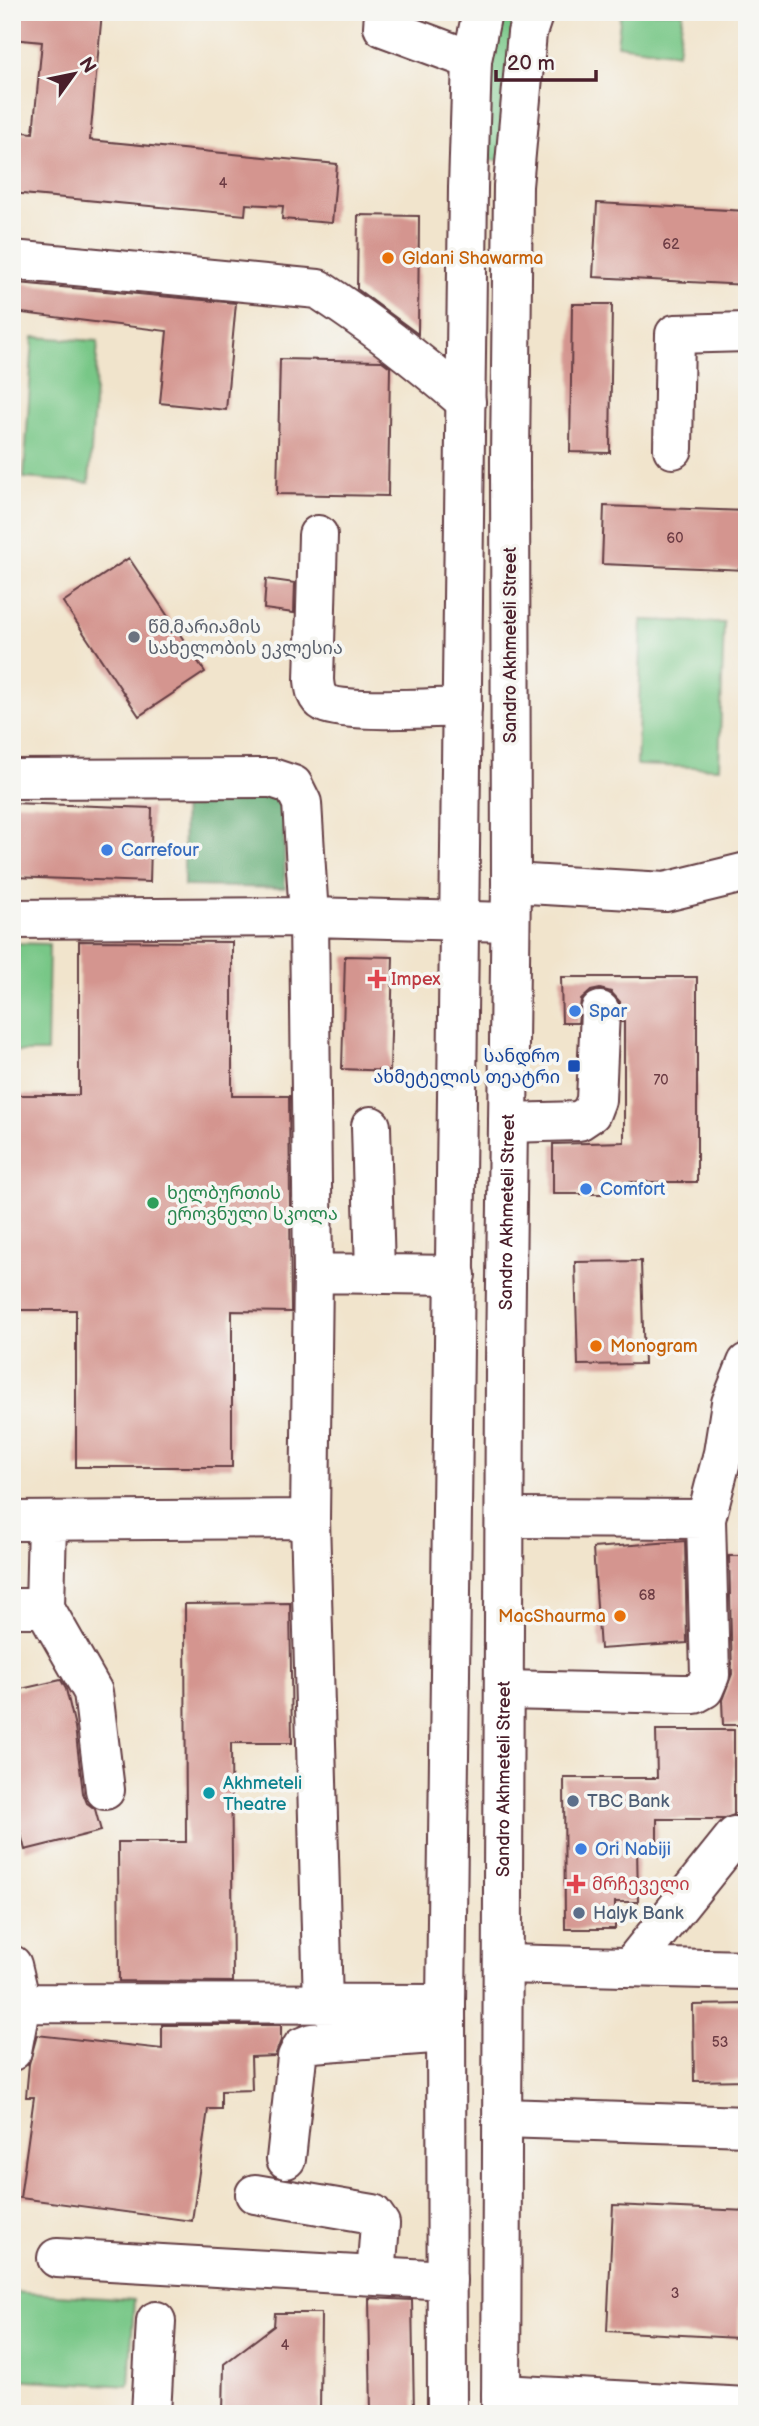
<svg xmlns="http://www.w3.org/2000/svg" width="759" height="2426" font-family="'Balsamiq Sans','Noto Sans Georgian',sans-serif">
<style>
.green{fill:#78c787;stroke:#617359;stroke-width:2}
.forest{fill:#62ac74;stroke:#566650;stroke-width:2}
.building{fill:#d4958f}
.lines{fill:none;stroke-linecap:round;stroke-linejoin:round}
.minor-casing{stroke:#633d43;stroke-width:42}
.major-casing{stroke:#633d43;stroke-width:42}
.minor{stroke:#fff;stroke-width:38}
.major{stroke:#fff;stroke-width:38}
.food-dot{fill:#e8710a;stroke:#f6f6f2;stroke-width:2.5}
.worship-dot{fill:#6b7280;stroke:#f6f6f2;stroke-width:2.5}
.shop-dot{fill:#3f7fe0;stroke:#f6f6f2;stroke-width:2.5}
.health-dot{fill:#e0444e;stroke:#f6f6f2;stroke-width:2.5}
.transit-dot{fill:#1a4fb4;stroke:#f6f6f2;stroke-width:2.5}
.leisure-dot{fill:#2e9e5b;stroke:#f6f6f2;stroke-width:2.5}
.culture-dot{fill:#0f9aa8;stroke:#f6f6f2;stroke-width:2.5}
.service-dot{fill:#5c6f8a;stroke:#f6f6f2;stroke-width:2.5}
.labels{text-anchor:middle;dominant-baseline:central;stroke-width:7;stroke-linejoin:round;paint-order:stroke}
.number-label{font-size:14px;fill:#6c3c44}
.food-label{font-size:18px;fill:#c56008;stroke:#f6f6f2;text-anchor:start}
.worship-label{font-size:18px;fill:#5b616d;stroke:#f6f6f2;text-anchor:start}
.street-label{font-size:18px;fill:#4a1f2b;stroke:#f6f6f2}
.shop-label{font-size:18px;fill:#366cbe;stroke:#f6f6f2;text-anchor:start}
.health-label{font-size:18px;fill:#be3a42;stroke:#f6f6f2;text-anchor:start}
.transit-label{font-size:18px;fill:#164399;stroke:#f6f6f2;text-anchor:end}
.leisure-label{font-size:18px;fill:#27864d;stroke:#f6f6f2;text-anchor:start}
.culture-label{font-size:18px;fill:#0d838f;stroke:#f6f6f2;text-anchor:start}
.service-label{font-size:18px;fill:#4e5e75;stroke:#f6f6f2;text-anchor:start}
</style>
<rect width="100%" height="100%" fill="#f6f6f2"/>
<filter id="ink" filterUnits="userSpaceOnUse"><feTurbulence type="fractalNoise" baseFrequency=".0143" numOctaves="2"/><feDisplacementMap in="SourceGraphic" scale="14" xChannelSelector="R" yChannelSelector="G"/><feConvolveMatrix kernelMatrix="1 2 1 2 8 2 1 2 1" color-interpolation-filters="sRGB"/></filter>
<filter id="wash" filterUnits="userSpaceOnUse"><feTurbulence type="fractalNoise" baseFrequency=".00686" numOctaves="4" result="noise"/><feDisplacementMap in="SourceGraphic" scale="28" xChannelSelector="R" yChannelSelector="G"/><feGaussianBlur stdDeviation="1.57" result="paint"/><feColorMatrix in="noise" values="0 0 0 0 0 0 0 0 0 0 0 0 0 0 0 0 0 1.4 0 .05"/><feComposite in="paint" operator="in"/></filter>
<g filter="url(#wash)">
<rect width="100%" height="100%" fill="#f1e4cc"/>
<!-- green -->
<path class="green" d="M502,12H519L500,160H483L495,34Z
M621,12H683L678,53L617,45Z
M33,337L98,341L89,483L24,478Z
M642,620L724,623L719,768L637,765Z
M12,943L49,944L47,1052H12Z
M12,2292L134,2300L129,2386L12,2379Z"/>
<!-- forest -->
<path class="forest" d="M183,773H283L285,888L184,886Z"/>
<g id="blocks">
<!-- building -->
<path class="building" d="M12,12H102L90,140L337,164L332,223L282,219L283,206L246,204L245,215L12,193V131L33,133L42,42L12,39Z
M597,203L747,211V285L593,277Z
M358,215L419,216L418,334L357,289Z
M18,283L236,303L226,410L160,403L167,331L14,312Z
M572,304H612L610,453L570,452Z
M280,359L382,361L390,367L388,496L277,494Z
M604,506L747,511V570L602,564Z
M129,558L205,672L139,716L63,602Z
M266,579L295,583L294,613L264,609Z
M12,803L152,808L150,882L12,877Z
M79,941L232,942V1096H289L291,1312L232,1311V1467H76V1310H12V1095H79Z
M345,956L393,957L390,1071L342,1069Z
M561,977H697V1182H602V1194H553V1144L624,1142V1022H621L620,1002L611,992L600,989L591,991L581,1000L578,1023H562Z
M641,1261L644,1364L578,1365L575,1262Z
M685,1541L687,1643L600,1649L593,1548Z
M729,1556H747V1725H723L722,1700L732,1674Z
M290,1603L292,1743H231L233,1982L119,1981L118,1842H186L185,1604Z
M61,1680L66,1689L75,1727L83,1793L87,1803L95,1809L101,1831L25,1850L12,1798V1691Z
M656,1730H734V1815L723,1819H657V1845H637L638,1902H615V1929H565L564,1778H657Z
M747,2004V2080L694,2081L693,2005Z
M162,2025H281V2040L275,2056L251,2057L252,2090L221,2091V2109H208L192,2221L20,2198L34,2097H26L29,2064L37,2035L162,2049Z
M613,2205L747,2211V2254H742L738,2338L607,2331Z
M369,2298L412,2300L414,2414H371Z
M275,2313H321L320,2414H223L224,2364L274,2326Z"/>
</g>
</g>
<g filter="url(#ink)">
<use href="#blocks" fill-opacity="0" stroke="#633d43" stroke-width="2"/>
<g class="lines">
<!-- minor casing -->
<g class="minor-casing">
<path id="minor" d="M384,12L383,27L472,60
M12,260L318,289C370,323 419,361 466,402
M673,449L675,334L747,332
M318,535L314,680C315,690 316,698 325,703C344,713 437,708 462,707
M12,779L272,778L293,785L302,803L309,917L313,1273
M511,883L665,892L747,872
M12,919L309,917L510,922
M508,1123L579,1121L591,1113L596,1100L600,1011
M371,1126L375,1273
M505,1518L706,1519
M12,1521L310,1519
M47,1522L45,1608L93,1692L105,1790
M12,1608H45
M504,1690L682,1694H695L704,1689L710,1675L706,1519L723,1453L731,1403L747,1363
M504,1964L747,1970
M12,1965L21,2003L446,2004
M630,1967L735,1836
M323,2005L310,1519L313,1273L456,1275
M12,2051L21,2003
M503,2118L747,2126
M286,2159L297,2057L302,2047L312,2043L446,2033
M255,2194L373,2214L380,2224L376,2276
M57,2258L447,2280
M501,2394L747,2407
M151,2414L156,2321"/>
</g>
<!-- major casing -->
<g class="major-casing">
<g id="major">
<path d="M447,2414L446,2004L468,188L472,60L482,12"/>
<path id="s1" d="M501,2414L505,1363L511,883L510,460L513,186L527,33L534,12"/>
</g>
</g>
<!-- minor -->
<use href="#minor" class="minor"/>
<!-- major -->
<use href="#major" class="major"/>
</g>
</g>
<!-- markers -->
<g class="food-dot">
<circle cx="388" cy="258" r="7"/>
<circle cx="596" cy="1346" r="7"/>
<circle cx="620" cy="1616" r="7"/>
</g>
<circle class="worship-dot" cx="134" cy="637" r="7"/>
<g class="shop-dot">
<circle cx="107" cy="850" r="7"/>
<circle cx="575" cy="1011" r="7"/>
<circle cx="586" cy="1189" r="7"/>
<circle cx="581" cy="1849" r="7"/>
</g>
<g class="health-dot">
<path d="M373.5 968.5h7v7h7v7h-7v7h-7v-7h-7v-7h7z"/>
<path d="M572.5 1873.5h7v7h7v7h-7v7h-7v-7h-7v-7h7z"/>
</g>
<rect class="transit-dot" x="567" y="1059" width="14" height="14" rx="3.5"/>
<circle class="leisure-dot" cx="153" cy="1203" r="7"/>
<circle class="culture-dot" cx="209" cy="1793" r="7"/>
<g class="service-dot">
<circle cx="573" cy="1801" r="7"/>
<circle cx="579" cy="1913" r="7"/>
</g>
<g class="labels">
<!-- number labels -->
<g class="number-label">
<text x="223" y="183">4</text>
<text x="671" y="244">62</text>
<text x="675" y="538">60</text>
<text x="661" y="1080">70</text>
<text x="647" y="1595">68</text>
<text x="720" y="2042">53</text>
<text x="675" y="2293">3</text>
<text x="285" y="2345">4</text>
</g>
<!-- food labels -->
<g class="food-label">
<text x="402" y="258">Gldani Shawarma</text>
<text x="610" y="1346">Monogram</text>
<text x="606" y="1616" text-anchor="end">MacShaurma</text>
</g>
<!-- worship labels -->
<g class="worship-label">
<text x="148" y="627">წმ.მარიამის<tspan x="148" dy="21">სახელობის ეკლესია</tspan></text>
</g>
<!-- street labels -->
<g class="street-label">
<text transform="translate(510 645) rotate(-90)">Sandro Akhmeteli Street</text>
<text stroke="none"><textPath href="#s1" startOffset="1202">Sandro Akhmeteli Street</textPath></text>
<text stroke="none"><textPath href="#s1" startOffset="635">Sandro Akhmeteli Street</textPath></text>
</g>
<!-- shop labels -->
<g class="shop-label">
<text x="121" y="850">Carrefour</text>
<text x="589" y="1011">Spar</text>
<text x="600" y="1189">Comfort</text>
<text x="595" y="1849">Ori Nabiji</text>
</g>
<!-- health labels -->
<g class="health-label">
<text x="391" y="979">Impex</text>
<text x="592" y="1884">მრჩეველი</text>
</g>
<!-- transit labels -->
<g class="transit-label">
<text x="560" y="1056">სანდრო<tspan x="560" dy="21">ახმეტელის თეატრი</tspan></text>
</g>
<!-- leisure labels -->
<g class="leisure-label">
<text x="167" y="1193">ხელბურთის<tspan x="167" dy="21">ეროვნული სკოლა</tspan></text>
</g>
<!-- culture labels -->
<g class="culture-label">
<text x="223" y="1783">Akhmeteli<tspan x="223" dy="21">Theatre</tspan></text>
</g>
<!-- service labels -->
<g class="service-label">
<text x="587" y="1801">TBC Bank</text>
<text x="593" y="1913">Halyk Bank</text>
</g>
</g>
<!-- margin -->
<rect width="759" height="2426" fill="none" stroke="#f6f6f2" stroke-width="42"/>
<!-- north arrow -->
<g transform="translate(74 74) rotate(57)" stroke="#f6f6f2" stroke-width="5" paint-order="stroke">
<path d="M0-5L12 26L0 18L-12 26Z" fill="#4a1f2b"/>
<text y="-10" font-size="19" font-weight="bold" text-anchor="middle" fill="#4a1f2b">N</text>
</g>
<!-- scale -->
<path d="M496 70v10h100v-10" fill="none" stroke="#4a1f2b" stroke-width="3.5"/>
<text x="507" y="70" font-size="21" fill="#4a1f2b" stroke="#f6f6f2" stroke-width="5" paint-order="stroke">20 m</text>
</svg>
